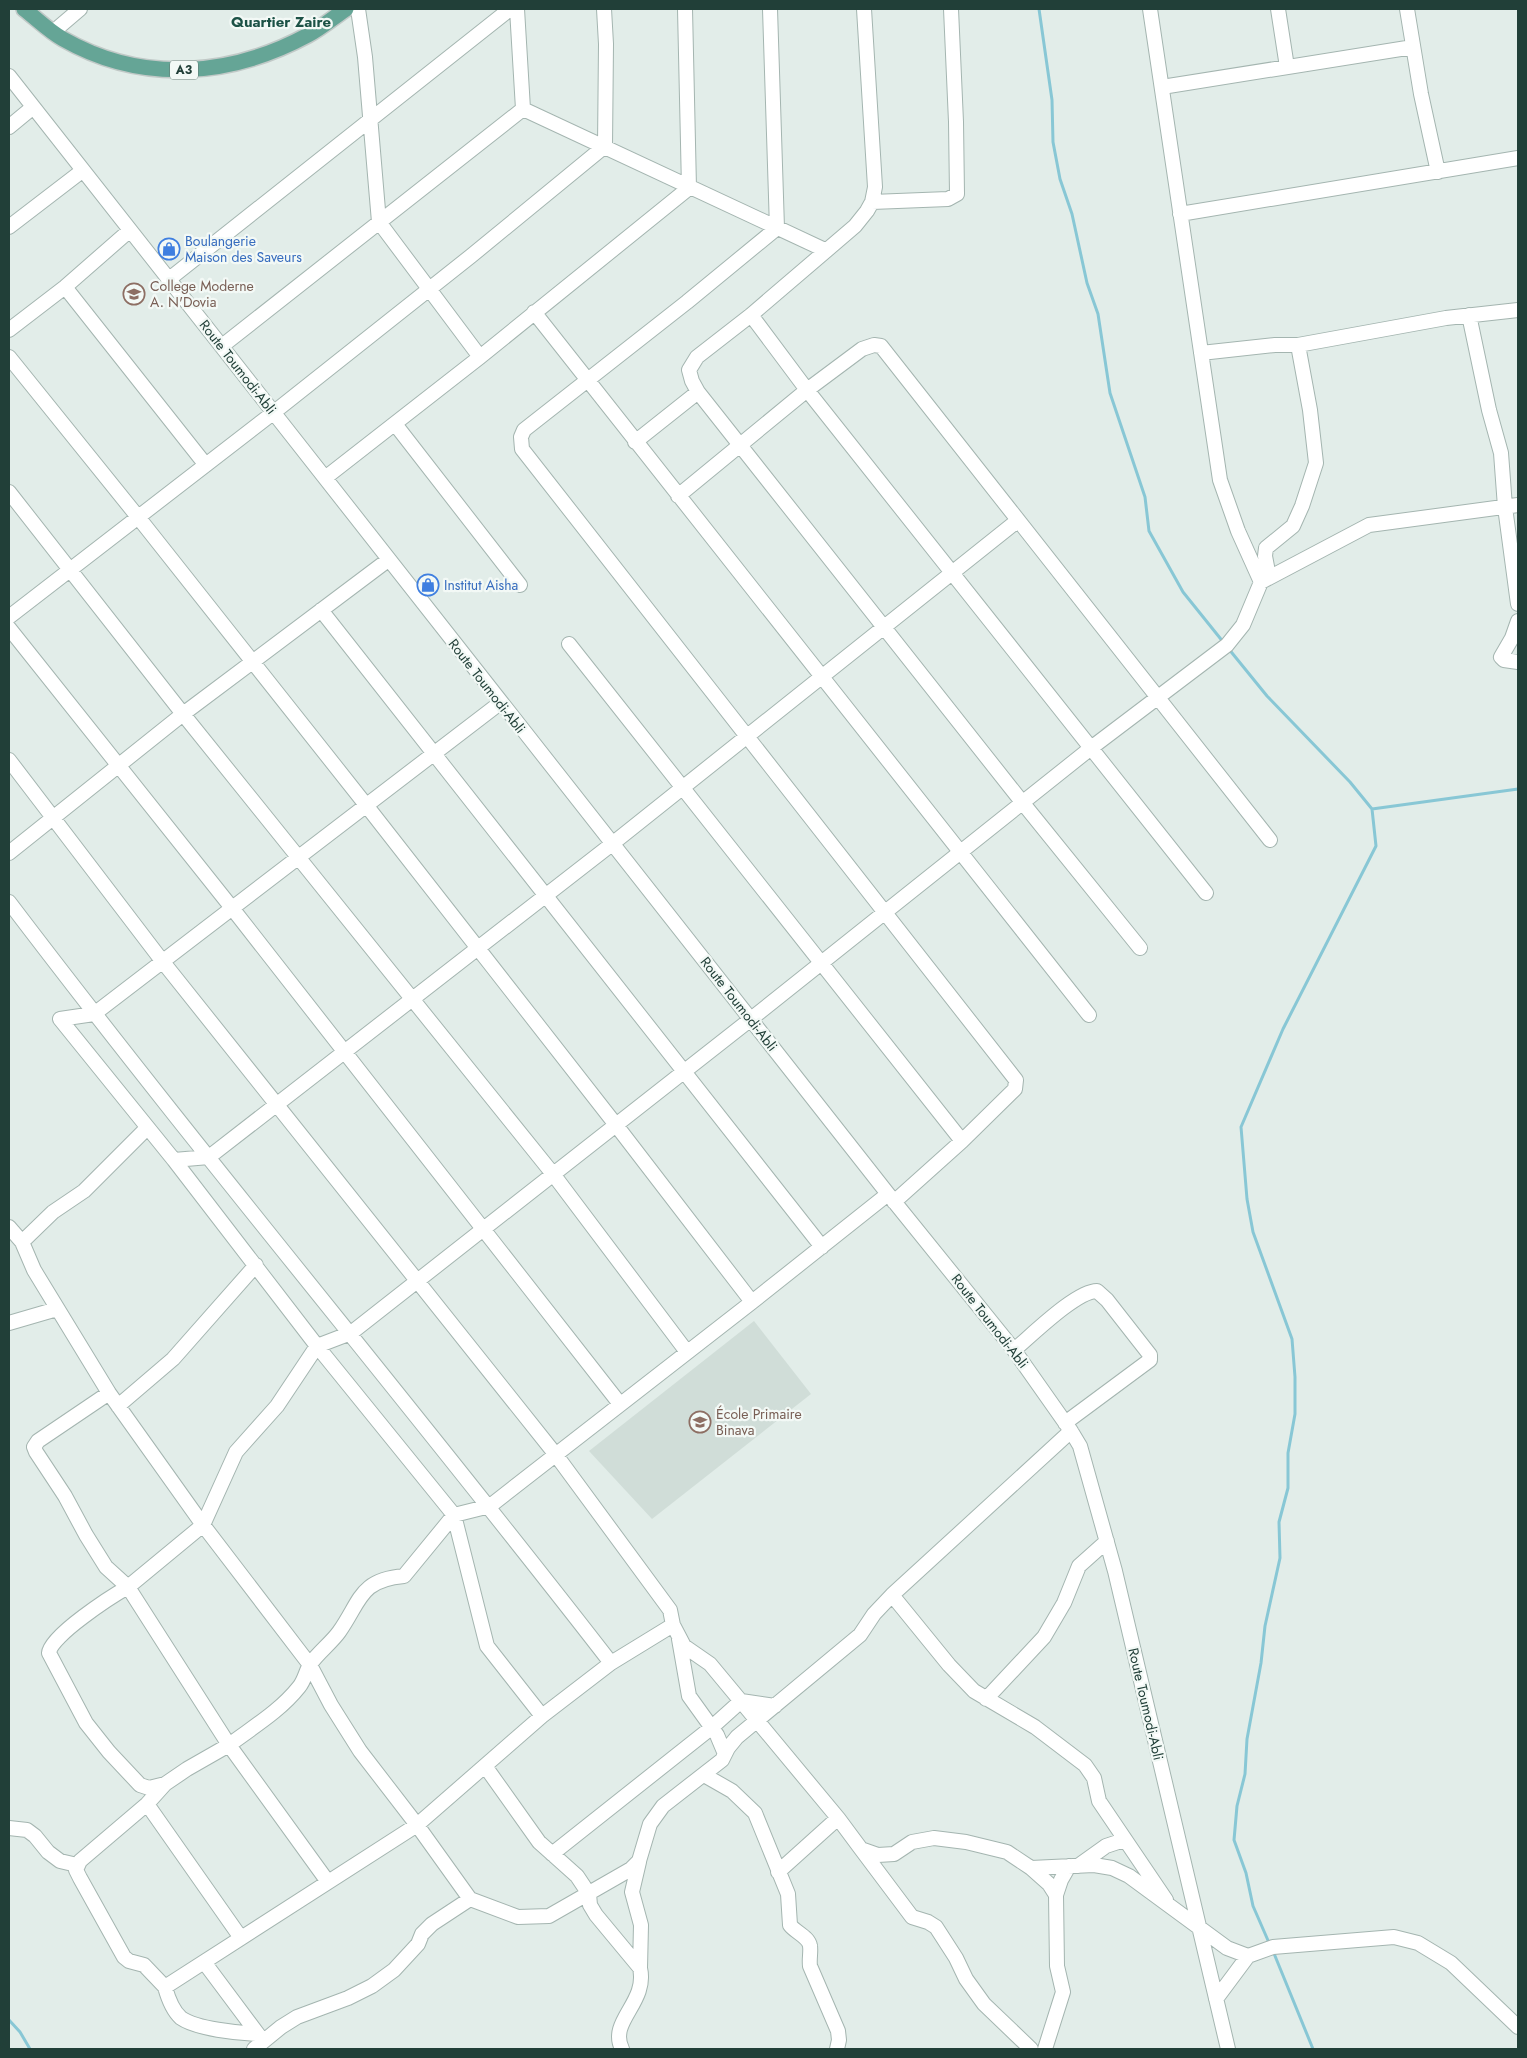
<svg xmlns="http://www.w3.org/2000/svg" width="1527" height="2058" font-family="Jost,sans-serif">
<style>
.built{fill:#d0ddd8}
.lines{fill:none;stroke-linecap:round;stroke-linejoin:round}
.stream{stroke:#88c7d5;stroke-width:3}
.minor-casing{stroke:#a4b5b0;stroke-width:16}
.major-casing{stroke:#c1c9c7;stroke-width:18}
.minor{stroke:#fff;stroke-width:14}
.major{stroke:#65a596;stroke-width:15}
.labels{text-anchor:middle;dominant-baseline:central;stroke-width:4.5;stroke-linejoin:round;paint-order:stroke}
.shield{fill:#f3f9f6;stroke:#607771;stroke-width:1}
.shield-label{font-size:12px;font-weight:bold;fill:#213f38}
.shop-label{font-size:14px;fill:#366cbe;stroke:#f3f9f6;text-anchor:start}
.education-label{font-size:14px;fill:#785e54;stroke:#f3f9f6;text-anchor:start}
.street-label{font-size:14px;fill:#213f38;stroke:#f3f9f6}
.neighbourhood-label{font-size:15px;font-weight:bold;fill:#1c5246;stroke:#f3f9f6}
</style>
<rect width="100%" height="100%" fill="#e2ede9"/>
<!-- built -->
<path class="built" d="M754,1321L811,1394L652,1519L589,1451Z"/>
<g class="lines">
<!-- stream -->
<path class="stream" d="M1039,9L1052,100L1053,142L1060,179L1072,214L1087,283L1098,314L1110,393L1145,497L1149,531L1183,592L1224,643
M1228,648L1267,696L1350,782L1372,809L1376,846L1283,1029L1241,1127L1247,1199L1253,1232L1292,1339L1295,1377V1414L1288,1453V1488L1279,1522L1280,1558L1265,1626L1261,1663L1247,1739L1245,1774L1237,1806L1234,1840L1246,1873L1253,1906L1270,1945
M1372,809L1518,789
M1273,1951L1313,2049
M9,2020L20,2032L30,2049"/>
<!-- minor casing -->
<g class="minor-casing">
<path id="minor" d="M358,9L365,57L379,222L480,357
M517,9L523,109
M770,9L777,228L687,302L524,430L521,437L522,449L1016,1080L1015,1089L962,1141L894,1202
M864,9L875,187L872,202L867,211L855,226L751,315L697,357L689,370L692,381L698,392L1022,802L1140,948
M1150,9L1220,480L1238,531L1261,582
M1278,9L1287,67
M1407,9L1421,94L1438,172
M53,32L80,9
M9,76L888,1194L1014,1350L1071,1431L1080,1446L1115,1571L1228,2049
M1162,87L1413,47
M523,109L825,250
M9,127L32,108
M872,202L948,199L957,194L956,122L951,9
M1180,214L1518,158
M9,227L82,171
M168,280L510,9
M65,287L205,464
M534,312L1089,1015
M751,315L807,390L1206,893
M1469,315L1489,410L1501,453L1505,507L1518,604
M9,330L65,287L129,231
M222,346L523,109
M1201,353L1275,345H1298L1446,318L1518,310
M9,357L138,517L366,805L616,1125L752,1302
M395,424L520,585
M635,442L698,392
M325,478L480,357L689,188L685,9
M9,492L183,714L553,1174L687,1352
M678,496L807,390L862,349L874,345L881,346L1270,840
M1269,577L1265,556L1266,548L1293,526L1302,506L1316,463L1310,410L1298,345
M321,610L822,1247
M9,617L273,413L471,256L605,146L606,44L604,9
M1518,621L1512,638L1501,657L1504,660L1518,662
M9,628L232,908L620,1404
M569,644L962,1141
M9,760L163,962L556,1455L670,1610L673,1625
M9,853L183,714L388,560
M9,902C204,1159 413,1407 611,1663
M60,1019L174,1160L317,1346L454,1515L487,1646L542,1716
M60,1019L94,1014L500,703
M174,1160L209,1157L612,844L1017,521
M888,1194L752,1302L490,1506L454,1515L404,1576C359,1580 361,1601 339,1632C331,1643 319,1652 311,1663C306,1670 305,1680 299,1687C280,1711 253,1727 229,1745L128,1587L203,1525L236,1452L277,1406L317,1346L351,1333L751,1019L1091,748L1227,645L1243,625L1261,582L1369,525L1518,505
M9,1227L22,1242L34,1270L109,1393L203,1525L310,1665L331,1705L360,1751L417,1825L165,1987L144,1965L129,1961L124,1957L80,1878L76,1870L80,1861L147,1804L165,1784L187,1769L229,1745L328,1882
M22,1242L53,1212L84,1191L147,1128
M9,1323L57,1309
M1014,1350C1031,1336 1076,1291 1097,1291L1107,1300L1150,1355V1360L1065,1423
M109,1393L38,1441L34,1447L36,1452L65,1496L86,1535L106,1567L128,1587C112,1596 50,1636 49,1653L86,1723L109,1752L140,1785L149,1788L165,1784
M118,1406L173,1359L256,1265
M1071,1431L892,1595L874,1614L860,1635L737,1737L728,1748L722,1760L663,1806L650,1824L639,1861L631,1869L549,1916L518,1917L470,1899L417,1825L542,1716L611,1663L673,1625L684,1646L710,1664L838,1818L861,1849L878,1855L894,1854L912,1842L934,1838L966,1842L1007,1852L1031,1868L1094,1865L1112,1868L1129,1876L1227,1948L1248,1956L1273,1947L1394,1937L1418,1943L1451,1963L1518,2027
M892,1595L949,1665L974,1691L1035,1727L1085,1765L1094,1778L1099,1801L1166,1900
M679,1639L689,1696L717,1735L725,1754
M986,1699L1044,1637L1064,1603L1079,1566L1107,1541
M485,1766L539,1842L577,1876L589,1894L590,1905L596,1915L640,1968C648,2003 608,2021 622,2049
M704,1775L732,1791L755,1813L788,1894L790,1925C795,1932 809,1937 810,1946C811,1952 809,1959 810,1966L838,2031L839,2040L837,2049
M147,1804L241,1938
M9,1828L27,1830L35,1836L48,1852L60,1861L77,1865
M861,1849L912,1917L928,1922L936,1927L956,1958L966,1979L984,2004L1031,2049
M552,1854L711,1728L741,1701L775,1706
M639,1862L632,1892L641,1925L640,1968
M1078,1866L1106,1846L1124,1840
M1031,1868L1049,1884L1056,1895L1057,1966L1063,1992L1045,2049
M778,1872L838,1818
M1056,1895L1061,1880L1069,1866
M204,1962L260,2037
M165,1987C168,1998 172,2010 181,2018C197,2029 238,2033 257,2034
M1216,1999L1248,1956
M254,2049L281,2027L297,2017L348,1998L372,1986L394,1970L418,1944L422,1934L432,1924L470,1899"/>
</g>
<!-- major casing -->
<g class="major-casing">
<path id="major" d="M24,9C37,19 49,31 63,39C142,84 230,77 308,35C321,28 333,18 346,9"/>
</g>
<!-- minor -->
<use href="#minor" class="minor"/>
<!-- major -->
<use href="#major" class="major"/>
</g>
<!-- icons -->
<defs>
<g id="shop-ring" transform="scale(1.125)"><circle r="9.5" fill="#f3f9f6" stroke="#3f7fe0" stroke-width="1.5"/><path d="M-5-2.5h2.3a2.7 3.5 0 0 1 5.4 0H5L5.5 6h-11ZM-1.5-2.5h3a1.5 2.3 0 0 0-3 0Z" fill="#3f7fe0"/></g>
<g id="university-ring" transform="scale(1.125)"><circle r="9.5" fill="#f3f9f6" stroke="#8d6e63" stroke-width="1.5"/><path d="M0-5L7-2L0 1L-7-2ZM-4 1L0 2.5L4 1V4Q0 6-4 4Z" fill="#8d6e63"/></g>
<g id="school-ring" transform="scale(1.125)"><circle r="9.5" fill="#f3f9f6" stroke="#8d6e63" stroke-width="1.5"/><path d="M0-5L7-2L0 1L-7-2ZM-4 1L0 2.5L4 1V4Q0 6-4 4Z" fill="#8d6e63"/></g>
</defs>
<g fill-rule="evenodd">
<use href="#shop-ring" x="169" y="249"/>
<use href="#university-ring" x="134" y="294"/>
<use href="#shop-ring" x="428" y="585"/>
<use href="#school-ring" x="700" y="1422"/>
</g>
<g class="labels">
<!-- shield labels -->
<rect class="shield" x="170" y="60.5" width="28" height="19" rx="4"/>
<g class="shield-label">
<text x="184" y="70">A3</text>
</g>
<!-- shop labels -->
<g class="shop-label">
<text x="185" y="241">Boulangerie<tspan x="185" dy="16">Maison des Saveurs</tspan></text>
<text x="444" y="585">Institut Aisha</text>
</g>
<!-- education labels -->
<g class="education-label">
<text x="150" y="286">College Moderne<tspan x="150" dy="16">A. N'Dovia</tspan></text>
<text x="716" y="1414">École Primaire<tspan x="716" dy="16">Binava</tspan></text>
</g>
<!-- street labels -->
<g class="street-label">
<text transform="translate(238 367) rotate(52)">Route Toumodi-Abli</text>
<text transform="translate(487 686) rotate(52)">Route Toumodi-Abli</text>
<text transform="translate(739 1004) rotate(52)">Route Toumodi-Abli</text>
<text transform="translate(990 1321) rotate(52)">Route Toumodi-Abli</text>
<text transform="translate(1146 1704) rotate(77)">Route Toumodi-Abli</text>
</g>
<!-- neighbourhood labels -->
<g class="neighbourhood-label">
<text x="281" y="22">Quartier Zaire</text>
</g>
</g>
<!-- border -->
<rect width="1527" height="2058" fill="none" stroke="#213f38" stroke-width="20"/>
</svg>
